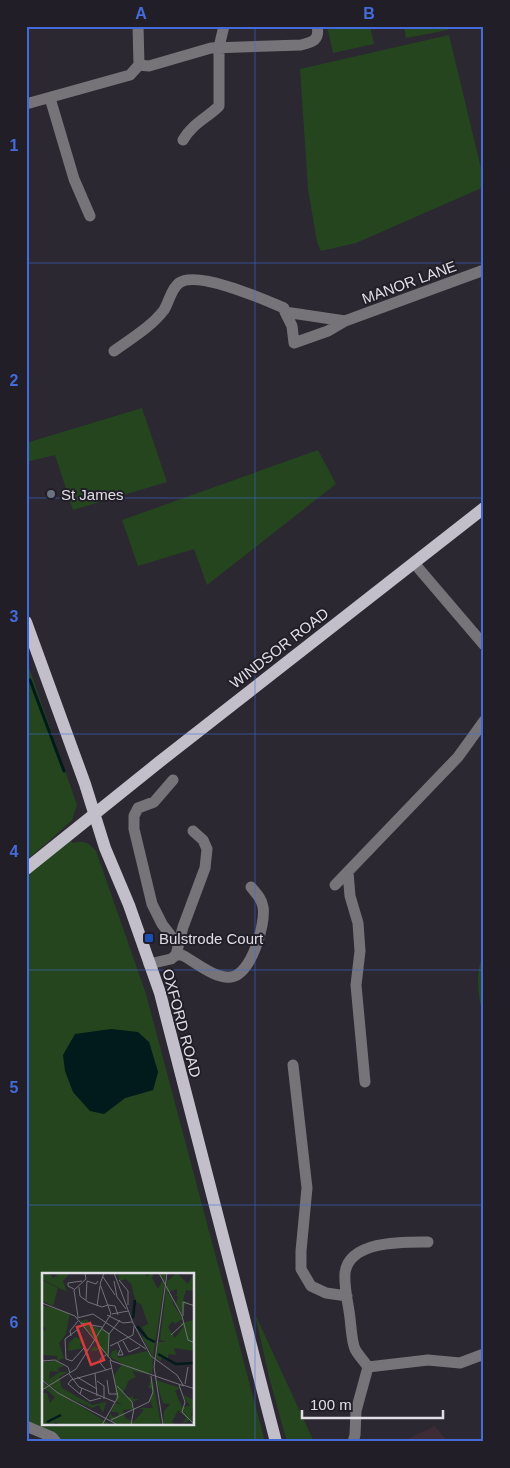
<svg xmlns="http://www.w3.org/2000/svg" width="510" height="1468" font-family="Arial,sans-serif">
<style>
.commercial{fill:#3d2b35}
.green{fill:#24451e;fill-rule:evenodd}
.water{fill:#011a1b}
.lines{fill:none;stroke-linecap:round;stroke-linejoin:round}
.stream{stroke:#011a1b;stroke-width:3}
.minor{stroke:#767479;stroke-width:11}
.major{stroke:#c2bfca;stroke-width:12}
.grid{fill:none;stroke:#446bda;stroke-width:1;stroke-opacity:0.55}
.worship-dot{fill:#6b7280;stroke:#211e28;stroke-width:2}
.transit-dot{fill:#1a4fb4;stroke:#211e28;stroke-width:2}
.labels{text-anchor:middle;dominant-baseline:central;stroke-width:4;stroke-linejoin:round;paint-order:stroke}
.street-label{font-size:15px;fill:#e0dee4;stroke:#211e28}
.poi-label{font-size:15px;fill:#e0dee4;stroke:#211e28;text-anchor:start}
.inset-river{fill:none;stroke:#011a1b;stroke-width:2.5}
.inset-road{fill:none;stroke:#737179;stroke-width:1}
.view{fill:#d73a3b;fill-opacity:0.15;stroke:#d73a3b;stroke-width:2.5}
.inset-edge{fill:none;stroke:#e0dee4;stroke-width:2.5}
.neatline{fill:none;stroke:#446bda;stroke-width:2}
.grid-label{font-size:16px;text-anchor:middle;font-weight:bold;fill:#446bda}
</style>
<rect width="100%" height="100%" fill="#2b2832"/>
<!-- commercial -->
<path class="commercial" d="M435,1426L448,1442H401Z"/>
<!-- green -->
<path class="green" d="M327,26H370L374,44L333,53Z
M404,26H447L448,30L406,38Z
M449,35L484,181V187L356,243L321,251L317,242L308,189L300,69Z
M142,408L167,482L73,510L55,455L26,462V443Z
M318,450L336,484L207,585L194,549L138,566L122,520Z
M26,659L77,805L72,820L47,843L26,860Z
M71,840L73,843C84,840 89,843 96,851L146,994L265,1442H62L55,1435L26,1422V875ZM149,1042L158,1072L153,1090L125,1098L104,1114ZM44,1274H194V1424H44Z
M484,952V1019C478,996 474,975 484,952Z
M255,1314L314,1442H287L269,1377Z"/>
<!-- water -->
<path class="water" d="M111,1029L138,1032L149,1042L158,1072L153,1090L125,1098L104,1114L90,1111L73,1092L65,1071L63,1055L75,1034Z"/>
<g class="lines">
<!-- stream -->
<path class="stream" d="M30,680L64,771"/>
<!-- minor -->
<path class="minor" d="M139,65L149,66L211,48L301,45C313,42 320,40 317,26
M50,98L74,179L90,216
M26,104L130,75L139,65L138,26
M183,140C192,124 207,118 219,106V47L224,26
M285,312L292,326L294,343L328,331L345,321L484,270
M114,351C132,338 151,327 164,310C169,302 171,289 179,283C197,270 263,299 284,308L285,312L345,321
M414,563L484,645
M173,780L154,802L138,808L134,816V829L152,904L162,924L178,945
M348,872L350,896L358,923L360,951L356,985L365,1082
M335,885L458,757L484,721
M176,955H182C197,963 215,979 231,977C251,975 266,924 263,907C262,899 256,893 251,887
M149,964L171,959L176,955L183,927L205,868L207,849L203,840L193,831
M293,1065L307,1188L301,1251V1269L311,1286L326,1293L347,1296
M368,1367C364,1361 358,1355 355,1349C351,1340 351,1321 349,1311C347,1298 344,1285 345,1273C349,1240 405,1242 428,1242
M26,1426L52,1437L56,1442
M353,1442L355,1435L356,1411L368,1367L428,1360L460,1363L484,1354"/>
<!-- major -->
<path class="major" d="M26,622L85,784L105,848L129,905L160,993L276,1442
M26,869L158,763L484,508"/>
</g>
<!-- grid -->
<path class="grid" d="M255,26V1442M26,263H484M26,498H484M26,734H484M26,970H484M26,1205H484"/>
<!-- markers -->
<circle class="worship-dot" cx="51" cy="494" r="5"/>
<rect class="transit-dot" x="144" y="933" width="10" height="10" rx="2.5"/>
<g class="labels">
<!-- street labels -->
<g class="street-label">
<text transform="translate(409 282) rotate(-20)">MANOR LANE</text>
<text transform="translate(279 648) rotate(-38)">WINDSOR ROAD</text>
<text transform="translate(182 1023) rotate(75)">OXFORD ROAD</text>
</g>
<!-- poi labels -->
<g class="poi-label">
<text x="61" y="494">St James</text>
<text x="159" y="938">Bulstrode Court</text>
</g>
</g>
<!-- overview -->
<g transform="translate(42 1273)">
<rect width="152" height="152" fill="#2b2832"/>
<path d="M0,0H12L8,1L11,5L15,3L13,0H28L21,8L25,19L0,6ZM75,0H102L106,4L107,0H112L110,5L116,16L121,7L118,0H124L111,84L100,64L106,65L100,54L106,51L99,31L94,29L89,11L84,6L78,8ZM135,0L146,11L152,0V18L144,17L141,27L152,33L143,30L141,43L134,31L136,23H131L135,22V16L124,20L130,22L131,31L141,46L132,51L131,48L126,54L133,65L141,54L138,50L152,47V78L132,75L134,82L126,81V86L121,83L118,88L114,84L116,69H124L118,67L125,8ZM0,7L16,15L11,33L0,28ZM0,32L28,40L24,61L17,70L22,85L15,88L22,93L16,95L17,99L8,98L7,106L18,99H26L17,104L20,115L50,132L64,129L61,140L57,132L50,135L20,122L0,106V89L14,88L16,83L0,82V59L4,56L0,52ZM45,46L47,51L68,60L66,84L58,75L54,78H49L51,74L58,75L38,48ZM33,64L40,66L38,73L41,75L26,78L27,70ZM75,77L76,85L105,78L111,85L110,103L108,98L106,101L90,98L94,104L87,107L81,120L85,124H90V120L91,126H97L90,129L91,136L81,137L83,145L91,149L102,137L97,135H111L108,127L111,116L106,115L110,104L119,152H79L70,150L67,145L68,140L71,144L76,143V139H69L73,130L80,132L74,128L72,103L79,92L86,94L68,84L70,78ZM114,107L138,115L133,118L140,134L148,133L141,122L152,127L149,144L152,141V151L140,138L148,147L140,151L144,145L136,137L130,149L134,152H121L122,138L128,131L121,130ZM0,109L64,149L71,152H18L14,149L12,152H0V120H5L8,130L13,124L2,115Z" fill="#24451e"/>
<path class="inset-river" d="M91,45L93,27M95,53L105,65L113,69M116,81L134,91L153,90M5,149L19,142"/>
<path class="inset-road" d="M72,0L91,50L109,83L135,102L141,112L153,116M117,0L140,43L146,67L153,70M61,4L73,22M77,7L86,18V32M72,8L75,24L84,36M37,14L38,23L46,29L60,34L66,32M32,16L26,13V10L40,8M44,27L45,8L54,11L56,8M0,30L33,43L70,88L142,113M66,32L73,33L76,42M55,33L58,13M70,41L86,38M65,42L81,50L90,49M141,43V29L153,33M36,44L32,17L44,6L43,0M35,45L51,41L104,76M39,50L60,54M59,55L67,61L66,84M35,57L23,66L24,86L30,88L42,75L46,77M67,61L78,47M129,62L142,50M29,63L28,58L36,48M81,68L87,79L98,74M76,70L81,82H76L78,77M68,73L91,62L92,53M64,82L58,86L59,91L64,97L70,95M0,88L13,87L26,94L28,100M53,100L55,123M27,101L37,114L73,129M35,104L55,116M0,107L16,120L76,152M29,107L64,97M29,107L26,111L38,121M65,107L67,121H76M55,108L62,113V126M143,111L146,94M137,112L143,129L140,139L153,152M75,113L90,129L91,135M40,115L38,121L48,128L59,125M0,117L34,96L69,41L58,11L62,0M69,147L107,129L111,119L109,103M60,152L76,124L68,87M89,152L92,135M121,152L112,94L125,0"/>
<path class="view" d="M48,50L62,87L49,92L35,54Z"/>
<rect width="152" height="152" class="inset-edge"/>
</g>
<!-- border -->
<rect width="510" height="1468" fill="none" stroke="#211e28" stroke-width="55"/>
<!-- scale -->
<path d="M302 1410v8h141v-8" fill="none" stroke="#e0dee4" stroke-width="2.5"/>
<text x="310" y="1410" font-size="15" fill="#e0dee4" stroke="#211e28" stroke-width="4" paint-order="stroke">100 m</text>
<rect x="28" y="28" width="454" height="1412" class="neatline"/>
<g class="grid-label">
<text x="141" y="19">A</text>
<text x="369" y="19">B</text>
<text x="14" y="151">1</text>
<text x="14" y="386">2</text>
<text x="14" y="622">3</text>
<text x="14" y="857">4</text>
<text x="14" y="1093">5</text>
<text x="14" y="1328">6</text>
</g>
</svg>
